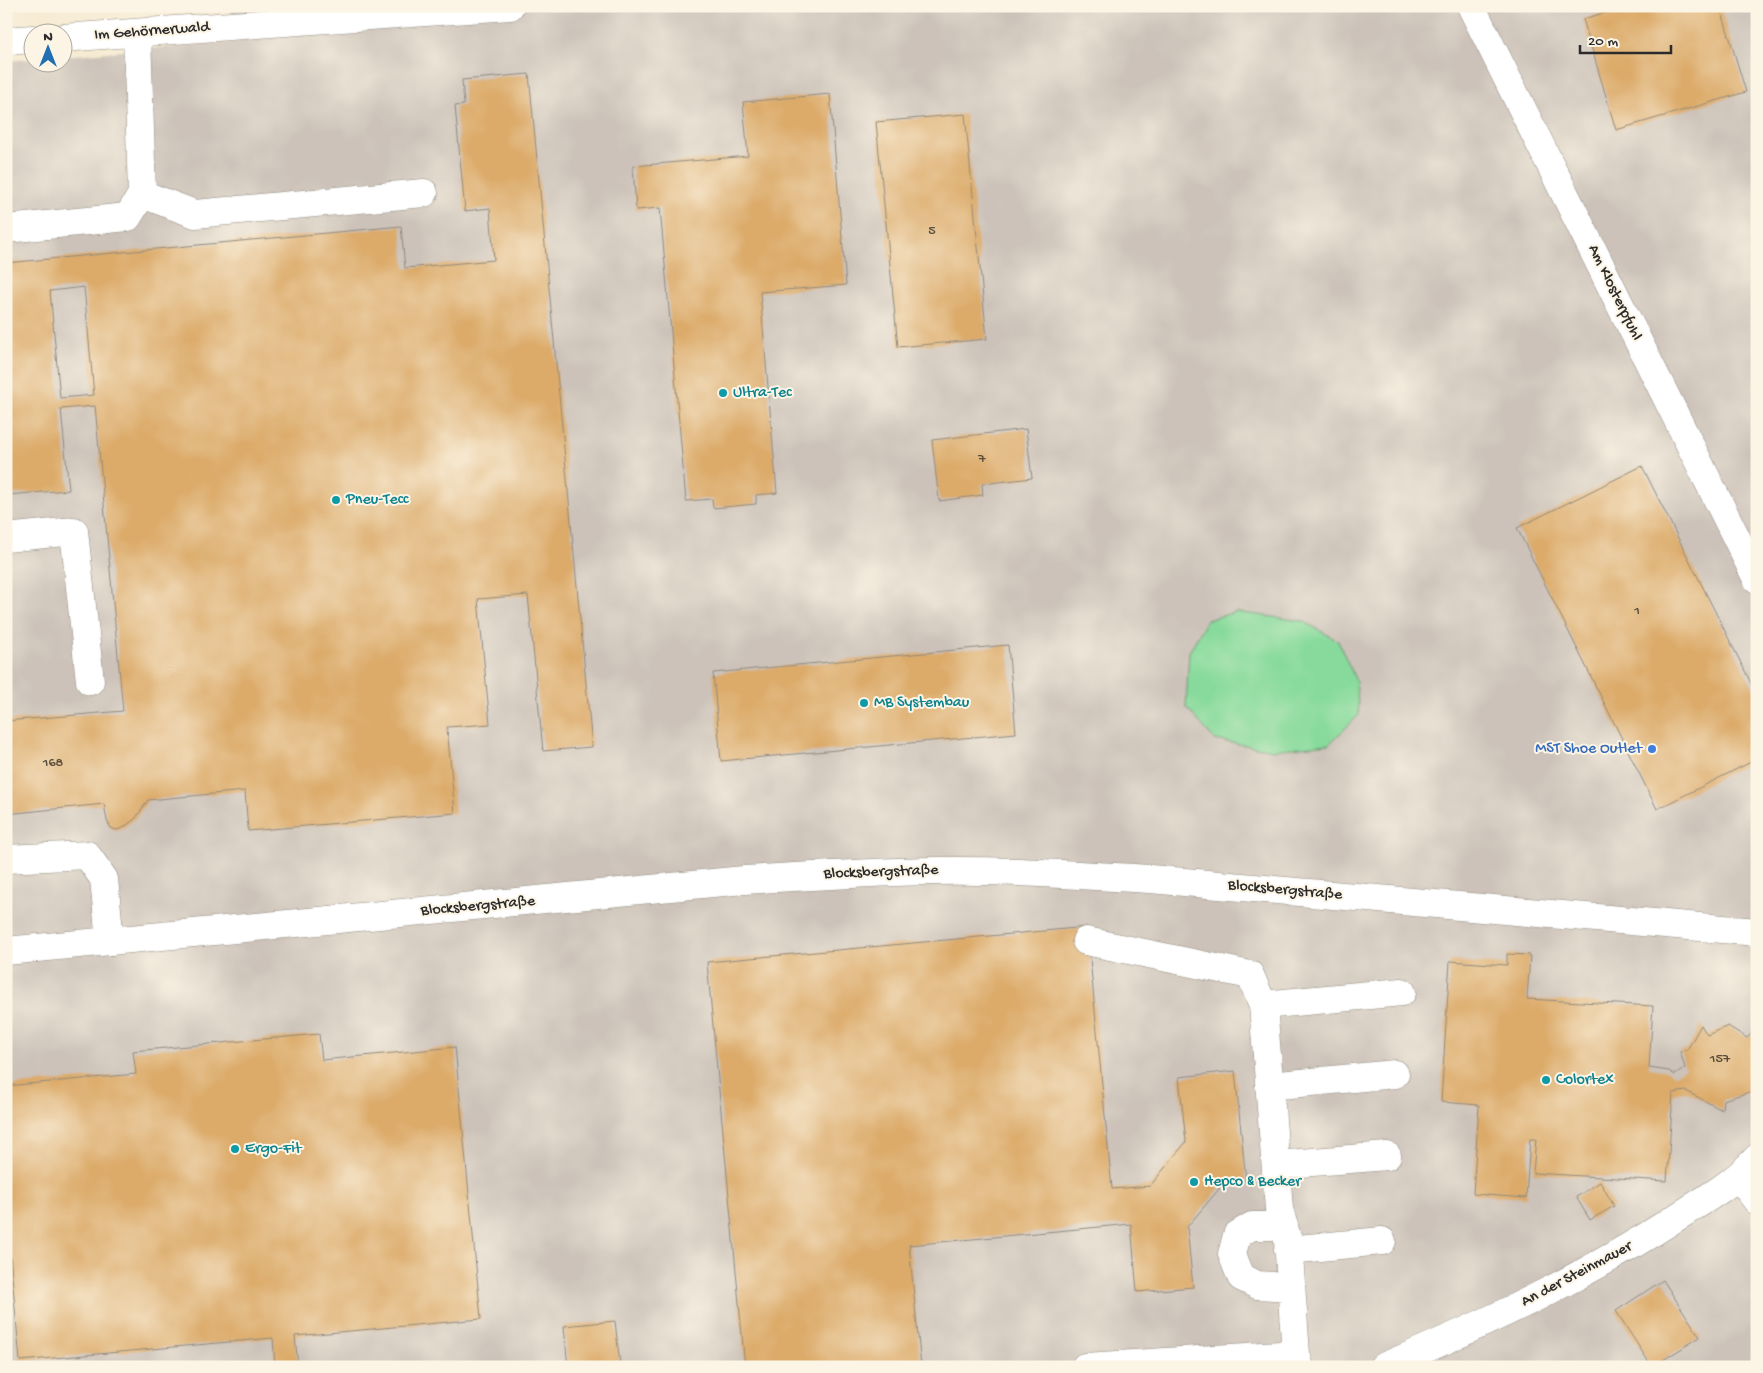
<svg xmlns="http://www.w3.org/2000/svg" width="1763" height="1373" font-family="'Gochi Hand',sans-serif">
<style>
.industrial{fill:#ccc2b9}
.green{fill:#87da9b;stroke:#598263}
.building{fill:#dcab6a;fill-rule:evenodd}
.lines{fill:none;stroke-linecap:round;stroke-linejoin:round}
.minor-casing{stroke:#908a7e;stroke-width:29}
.major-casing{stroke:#908a7e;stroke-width:29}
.minor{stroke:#fff;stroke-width:28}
.major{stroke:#fff;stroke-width:28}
.culture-dot{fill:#0f9aa8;stroke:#fcf5e5;stroke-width:2}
.shop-dot{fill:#3f7fe0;stroke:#fcf5e5;stroke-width:2}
.labels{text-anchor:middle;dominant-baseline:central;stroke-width:4;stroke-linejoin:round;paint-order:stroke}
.number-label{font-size:14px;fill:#574b3b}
.street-label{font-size:16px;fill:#2b2b2b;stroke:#fcf5e5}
.culture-label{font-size:16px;fill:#0d838f;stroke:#fcf5e5;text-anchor:start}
.shop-label{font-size:16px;fill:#366cbe;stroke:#fcf5e5;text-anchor:end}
</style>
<rect width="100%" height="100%" fill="#fcf5e5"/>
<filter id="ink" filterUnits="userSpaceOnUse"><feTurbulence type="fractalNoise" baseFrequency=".02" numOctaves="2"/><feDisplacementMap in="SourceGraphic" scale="10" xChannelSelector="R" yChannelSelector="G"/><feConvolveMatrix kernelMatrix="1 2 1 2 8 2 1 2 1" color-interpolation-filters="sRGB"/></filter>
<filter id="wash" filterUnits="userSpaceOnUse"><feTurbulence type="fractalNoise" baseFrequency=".0096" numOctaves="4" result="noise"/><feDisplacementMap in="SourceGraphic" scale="20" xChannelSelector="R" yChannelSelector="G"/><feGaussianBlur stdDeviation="1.12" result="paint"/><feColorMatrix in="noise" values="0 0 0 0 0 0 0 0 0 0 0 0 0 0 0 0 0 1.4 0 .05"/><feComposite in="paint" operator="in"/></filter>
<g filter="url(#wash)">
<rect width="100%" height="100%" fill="#f6ead1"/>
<!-- industrial -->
<path class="industrial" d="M230,6H1757V1367H6V61L32,59V62H62L63,56L237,41Z"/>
<!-- green -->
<path class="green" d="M1236,612L1303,621L1338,641L1356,681L1359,715L1329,744L1273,750L1215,740L1186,707L1189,652L1207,620Z"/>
<g id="blocks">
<!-- building -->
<path class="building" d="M1628,6H1720L1746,92L1616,130L1583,19Z
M529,74L592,747L543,751L528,595L478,599L490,724L447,727L455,813L248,831L245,791L148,800L136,818L123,828L116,830L111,828L107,821L104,804L6,814V721L123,711L95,406L61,409L69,490L6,495V263L401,226L405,268L494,260L490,208L465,211L455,106L464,105L462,80ZM84,287L94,395L60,398L50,291Z
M830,94L846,285L760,292L777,493L756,495V504L713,508L712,499L686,501L660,208L636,210L633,166L748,156L743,102Z
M965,114L987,339L898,347L876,122Z
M1026,429L1032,478L982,484L983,495L939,501L932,440Z
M1642,466L1757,695V759L1657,809L1517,528Z
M1008,645L1016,733L721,761L713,673Z
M1087,927L1112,1189L1150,1186L1186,1142L1179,1077L1235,1071L1246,1181L1224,1183L1187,1227L1193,1287L1137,1292L1131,1224L909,1245L921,1367H745L707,962Z
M1507,954L1530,955L1527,999L1653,1006L1649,1068L1669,1071L1675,1075L1685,1068L1680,1051L1687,1050L1701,1025L1707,1035L1728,1026L1747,1038L1753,1032L1757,1047V1078L1753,1085L1757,1090L1723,1100L1722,1110L1686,1091L1673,1093L1667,1181L1533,1173L1536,1139H1530L1526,1198L1473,1194L1479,1105L1441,1102L1450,961L1507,965Z
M319,1034L322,1060L455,1047L481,1319L295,1336L298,1367H275L273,1338L20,1361L6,1211V1086L136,1074L133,1051Z
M1600,1182L1614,1206L1590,1220L1576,1197Z
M1663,1280L1700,1337L1652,1367L1616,1311Z
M615,1321L620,1365L568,1367L564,1326Z"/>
</g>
</g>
<g filter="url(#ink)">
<use href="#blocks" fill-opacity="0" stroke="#908a7e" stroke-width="1"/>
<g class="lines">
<!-- minor casing -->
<g class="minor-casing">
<path id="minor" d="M1471,6L1757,579
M62,38L510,6
M6,41L32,39
M142,194L195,214L424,193
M6,229L128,217L142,194L137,34
M6,538L74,531L90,681
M6,859L87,855L104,879L110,941
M1086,941L1250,975L1263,1005L1279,1209L1288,1241L1296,1354L1300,1367
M1263,1005L1402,992
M1269,1086L1395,1074
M1276,1165L1387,1156
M1739,1177L1757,1201
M1284,1226H1252L1237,1235L1232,1254L1241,1277L1257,1285L1291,1287
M1288,1250L1382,1241
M1085,1367L1296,1354
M1383,1367C1483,1325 1583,1278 1674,1219C1704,1200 1733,1184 1757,1158"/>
</g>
<!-- major casing -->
<g class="major-casing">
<path id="major" d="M6,951L744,880C809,876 873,872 937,871C1008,870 1079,875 1150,879L1757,932"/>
</g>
<!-- minor -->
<use href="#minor" class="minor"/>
<!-- major -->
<use href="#major" class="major"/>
</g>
</g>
<!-- markers -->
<g class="culture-dot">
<circle cx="723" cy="393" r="5"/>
<circle cx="336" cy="500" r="5"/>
<circle cx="864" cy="703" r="5"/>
<circle cx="1546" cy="1080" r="5"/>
<circle cx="235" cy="1149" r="5"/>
<circle cx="1194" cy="1182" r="5"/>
</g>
<circle class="shop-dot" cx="1652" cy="749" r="5"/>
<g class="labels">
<!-- number labels -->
<g class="number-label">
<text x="932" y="231">5</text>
<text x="982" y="459">7</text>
<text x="1637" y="611">1</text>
<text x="53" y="763">168</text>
<text x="1720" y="1059">157</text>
</g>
<!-- street labels -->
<g class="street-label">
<text transform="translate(152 32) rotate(-4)">Im Gehörnerwald</text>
<text transform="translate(1614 293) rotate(64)">Am Klosterpfuhl</text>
<text transform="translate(881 873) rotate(-2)">Blocksbergstraße</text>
<text transform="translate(1285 891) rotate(5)">Blocksbergstraße</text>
<text transform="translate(478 907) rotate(-5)">Blocksbergstraße</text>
<text transform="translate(1577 1275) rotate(-28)">An der Steinmauer</text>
</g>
<!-- culture labels -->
<g class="culture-label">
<text x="733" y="393">Ultra-Tec</text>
<text x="346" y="500">Pneu-Tecc</text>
<text x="874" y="703">MB Systembau</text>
<text x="1556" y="1080">Colortex</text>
<text x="245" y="1149">Ergo-Fit</text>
<text x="1204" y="1182">Hepco &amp; Becker</text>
</g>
<!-- shop labels -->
<g class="shop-label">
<text x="1642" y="749">MST Shoe Outlet</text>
</g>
</g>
<!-- margin -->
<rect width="1763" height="1373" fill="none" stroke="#fcf5e5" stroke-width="25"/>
<!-- north arrow -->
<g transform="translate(48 48)"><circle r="24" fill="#fcf5e5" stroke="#a8a49b"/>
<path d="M0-4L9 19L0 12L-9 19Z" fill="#1f6fb2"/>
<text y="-8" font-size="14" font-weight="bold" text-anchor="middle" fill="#2b2b2b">N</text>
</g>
<!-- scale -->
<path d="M1580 45v8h91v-8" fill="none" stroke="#2b2b2b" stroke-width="2.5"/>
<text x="1588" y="45" font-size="15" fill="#2b2b2b" stroke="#fcf5e5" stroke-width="4" paint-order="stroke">20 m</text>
</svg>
